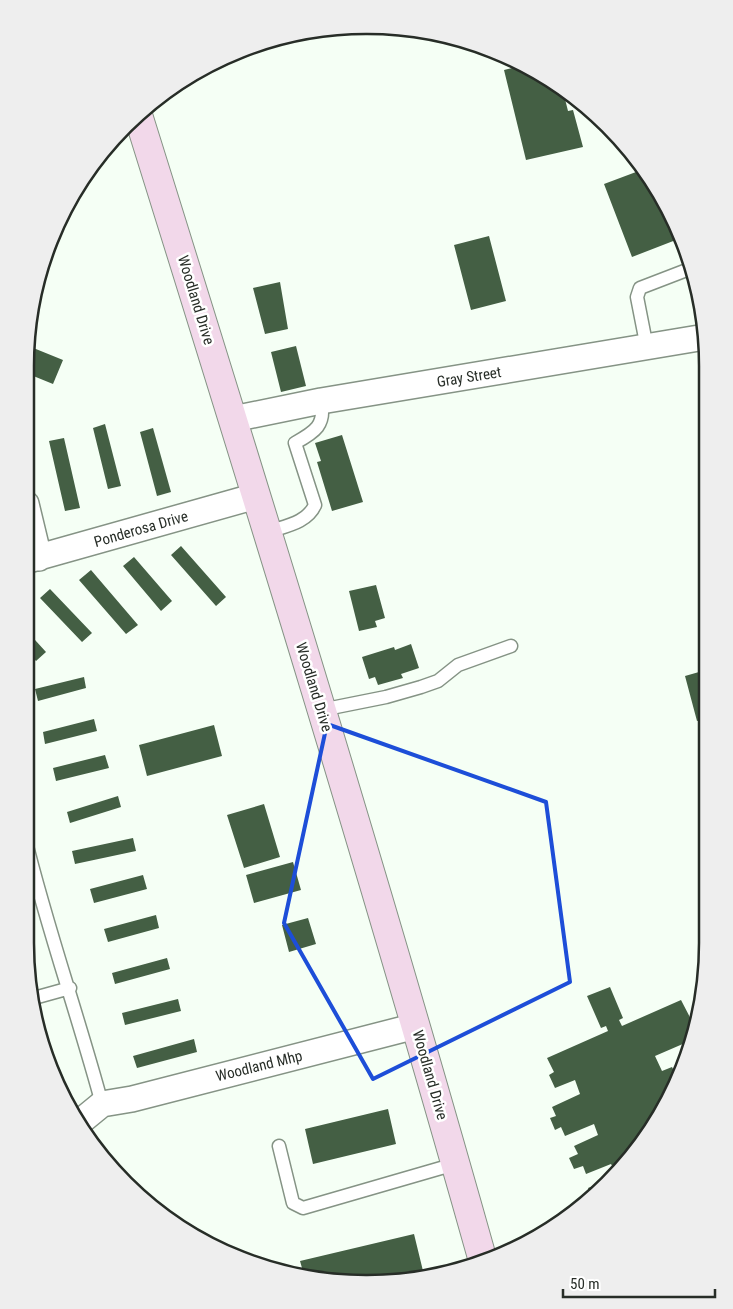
<svg xmlns="http://www.w3.org/2000/svg" width="733" height="1309" font-family="'Roboto Condensed',sans-serif">
<style>
.building{fill:#445f44}
.lines{fill:none;stroke-linecap:round;stroke-linejoin:round}
.lane-casing{stroke:#859385;stroke-width:15}
.street-casing{stroke:#859385;stroke-width:28}
.secondary-casing{stroke:#859385;stroke-width:30}
.lane{stroke:#fff;stroke-width:12}
.street{stroke:#fff;stroke-width:25}
.secondary{stroke:#f2d8ea;stroke-width:28}
.marked{fill:none;stroke:#1d4ed8;stroke-width:4;stroke-linejoin:round}
.labels{text-anchor:middle;dominant-baseline:central;stroke-width:5;stroke-linejoin:round;paint-order:stroke}
.street-label{font-size:15px;fill:#272d27;stroke:#fff}
.rim{fill:none;stroke:#272d27;stroke-width:2.5}
</style>
<rect width="100%" height="100%" fill="#f5fff5"/>
<!-- building -->
<path class="building" d="M525,65L537,71L563,91L568,111L573,110L583,147L526,160L504,70Z
M644,169L651,177L681,238L632,257L604,184Z
M489,236L506,301L471,310L454,245Z
M280,282L288,329L265,334L253,288Z
M26,345L63,360L53,384L26,373Z
M296,346L306,386L281,392L271,352Z
M105,424L121,486L108,489L93,428Z
M153,428L171,492L157,496L140,432Z
M342,435L363,502L332,511L317,462L321,461L315,443Z
M64,438L80,508L65,511L49,441Z
M181,546L226,597L216,606L171,555Z
M134,557L172,601L161,611L123,566Z
M91,570L138,625L126,634L79,580Z
M706,580V598L698,593Z
M376,585L385,618L375,621L377,627L359,631L349,591Z
M50,589L92,633L82,642L40,598Z
M25,629L46,652L36,661L25,649Z
M411,644L419,668L401,674L403,678L378,685L375,677L369,679L362,657L394,647L395,650Z
M706,670V719L697,721L685,676Z
M84,677L86,688L38,701L35,689Z
M94,719L97,731L45,744L43,732Z
M214,725L222,756L147,776L139,745Z
M105,755L109,768L56,781L53,768Z
M118,796L121,807L70,823L67,812Z
M264,804L280,857L244,868L227,815Z
M133,838L136,851L75,864L72,851Z
M293,862L301,890L254,903L246,875Z
M143,875L147,889L94,903L90,889Z
M156,915L159,928L108,942L104,929Z
M308,918L316,944L289,952L282,925Z
M167,958L170,969L115,984L112,973Z
M610,987L623,1018L619,1020L622,1026L681,1000L695,1027L692,1040L655,1056L662,1071L672,1067L678,1079L662,1113L615,1171L611,1164L586,1174L583,1166L574,1169L569,1158L578,1154L574,1146L598,1135L594,1124L565,1136L561,1127L555,1130L550,1118L556,1116L552,1107L580,1094L575,1080L555,1088L549,1075L554,1072L547,1058L608,1031L606,1026L601,1028L587,996Z
M178,999L181,1011L125,1025L122,1013Z
M194,1039L197,1052L137,1068L133,1056Z
M388,1109L396,1144L313,1164L305,1129Z
M608,1180L591,1199L588,1201L587,1199L592,1198L588,1188Z
M414,1234L424,1275L389,1283L304,1275L300,1261Z"/>
<g class="lines">
<!-- lane casing -->
<g class="lane-casing">
<path id="lane" d="M647,348L637,297L640,288L692,268
M268,532C285,526 307,523 315,505L295,443C315,432 326,425 321,401
M321,710L386,697L421,687L438,681L458,665L511,646
M25,838C47,928 78,1015 102,1104
M34,998L70,988
M279,1146L293,1203L303,1208L455,1164"/>
</g>
<!-- street casing -->
<g class="street-casing">
<path id="street" d="M233,419L321,401L705,337
M26,504L39,558
M25,561L256,496
M80,1122L102,1104L132,1099L416,1026"/>
</g>
<!-- secondary casing -->
<g class="secondary-casing">
<path id="secondary" d="M138,115C257,496 375,877 483,1261"/>
</g>
<!-- lane -->
<use href="#lane" class="lane"/>
<!-- street -->
<use href="#street" class="street"/>
<!-- secondary -->
<use href="#secondary" class="secondary"/>
</g>
<!-- marked area -->
<path class="marked" d="M327,724L546,802L570,982L373,1079L284,923Z"/>
<g class="labels">
<!-- street labels -->
<g class="street-label">
<text transform="translate(196 300) rotate(73)">Woodland Drive</text>
<text transform="translate(469 377) rotate(-9)">Gray Street</text>
<text transform="translate(141 529) rotate(-16)">Ponderosa Drive</text>
<text transform="translate(314 687) rotate(73)">Woodland Drive</text>
<text transform="translate(259 1066) rotate(-14)">Woodland Mhp</text>
<text transform="translate(430 1075) rotate(74)">Woodland Drive</text>
</g>
</g>
<!-- crop -->
<path d="M0 0H733V1309H0ZM366 34H367A332 332 0 0 1 699 366V943A332 332 0 0 1 367 1275H366A332 332 0 0 1 34 943V366A332 332 0 0 1 366 34Z" fill="#eee" fill-rule="evenodd"/>
<path class="rim" d="M366 34H367A332 332 0 0 1 699 366V943A332 332 0 0 1 367 1275H366A332 332 0 0 1 34 943V366A332 332 0 0 1 366 34Z"/>
<!-- scale -->
<path d="M563 1289v8h152v-8" fill="none" stroke="#272d27" stroke-width="2.5"/>
<text x="570" y="1289" font-size="15" fill="#272d27" stroke="#ffffff" stroke-width="4" paint-order="stroke">50 m</text>
</svg>
